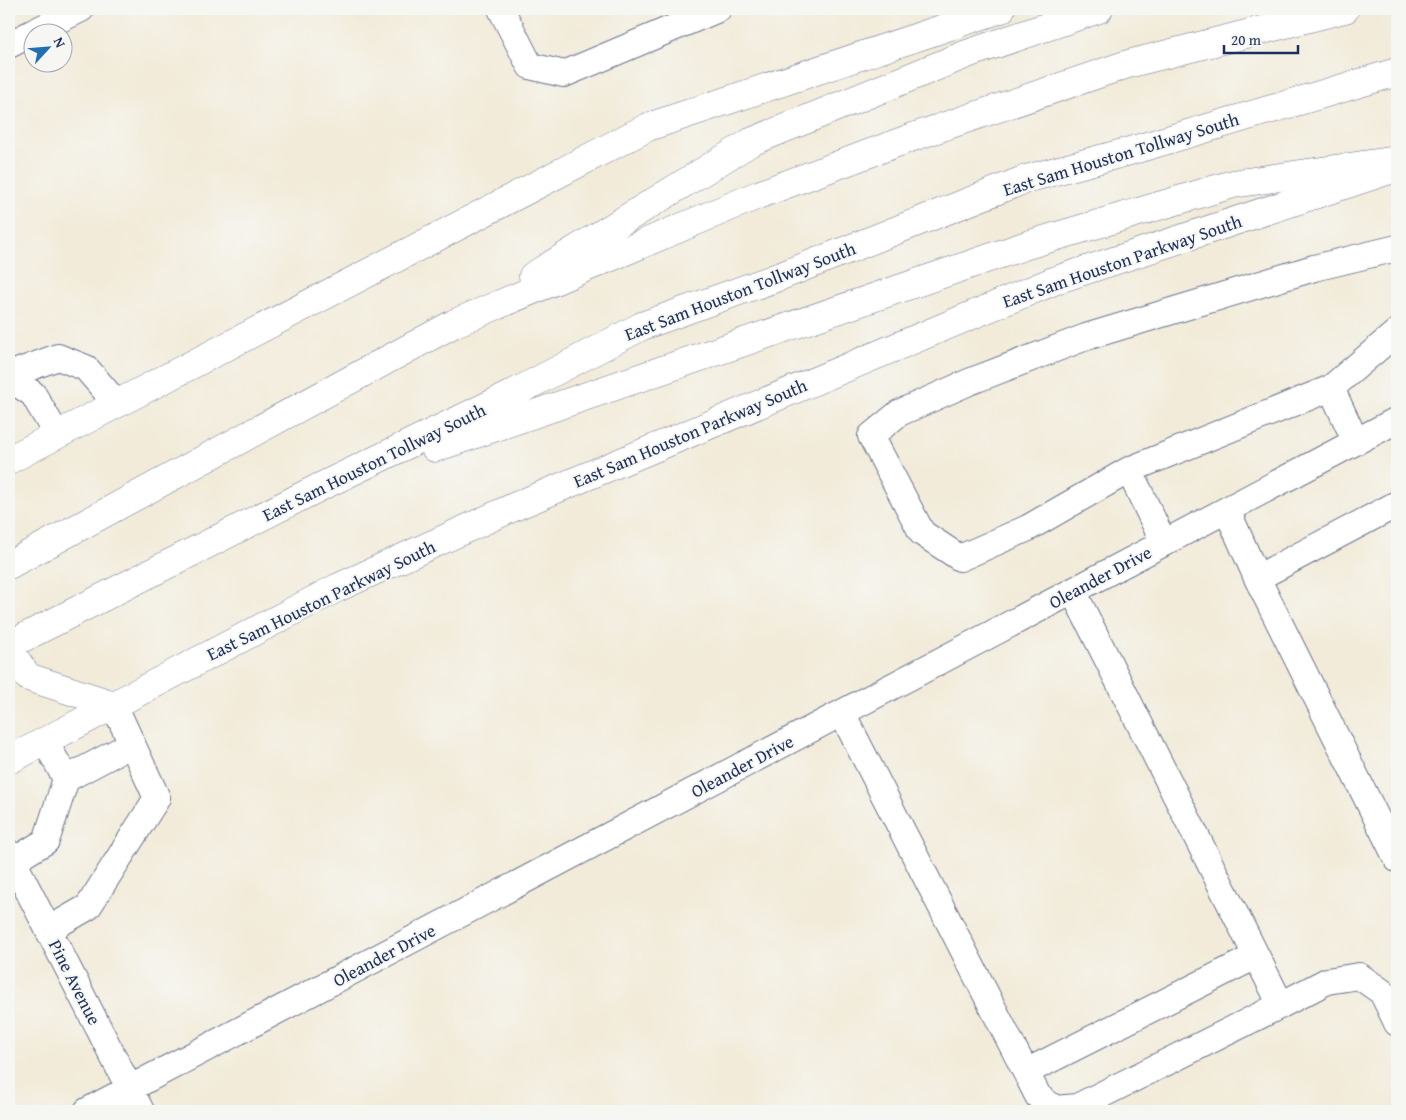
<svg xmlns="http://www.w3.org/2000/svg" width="1406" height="1120" font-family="'Gentium Book Plus',serif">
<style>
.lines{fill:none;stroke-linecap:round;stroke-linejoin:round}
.minor-casing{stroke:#667189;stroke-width:28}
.major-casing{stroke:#667189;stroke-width:29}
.highway-casing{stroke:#667189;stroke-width:29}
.minor{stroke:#fff;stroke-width:26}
.major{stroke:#fff;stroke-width:28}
.highway{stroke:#fff;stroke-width:28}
.labels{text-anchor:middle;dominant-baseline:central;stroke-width:4;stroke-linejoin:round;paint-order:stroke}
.street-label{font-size:18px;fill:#1b2f5e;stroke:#f6f6f2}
</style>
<rect width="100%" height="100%" fill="#f6f6f2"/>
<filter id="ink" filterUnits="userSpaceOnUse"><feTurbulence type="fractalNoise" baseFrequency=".02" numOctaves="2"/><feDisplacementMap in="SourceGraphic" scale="10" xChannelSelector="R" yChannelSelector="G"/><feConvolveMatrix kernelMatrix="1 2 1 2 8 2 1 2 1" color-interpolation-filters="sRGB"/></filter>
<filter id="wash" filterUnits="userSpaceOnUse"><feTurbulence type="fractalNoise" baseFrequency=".0096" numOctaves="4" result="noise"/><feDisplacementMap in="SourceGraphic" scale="20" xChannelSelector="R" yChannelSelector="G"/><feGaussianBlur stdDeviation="1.12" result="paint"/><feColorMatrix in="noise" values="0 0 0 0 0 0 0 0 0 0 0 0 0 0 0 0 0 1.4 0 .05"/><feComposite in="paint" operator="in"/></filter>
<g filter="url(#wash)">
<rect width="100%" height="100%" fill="#f2ebd9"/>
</g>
<g filter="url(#ink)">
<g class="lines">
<!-- minor casing -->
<g class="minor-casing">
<path id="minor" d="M501,9L530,66L564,74L718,9
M34,32L81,9
M9,45L32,33
M9,375L58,357L86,368L117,404
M9,378L33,394L57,435
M1356,442L1331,388L1397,332
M1129,470L1331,388
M1397,504L1257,578L1397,859
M1227,510L1257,578
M1164,543L1129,470L1028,528L960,558L922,533L871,436L899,413L969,382L1086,337L1314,268L1397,248
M842,713L1038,1096L1055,1109L1077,1107L1281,1005L1073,591
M45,741L66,779
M9,853L141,1111
M13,861L46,841L66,779L132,744
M48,930L88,907L157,798L114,705
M1281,1005L1327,981L1359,976L1382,992L1397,1023
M1026,1072L1256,956
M87,1111L1397,420"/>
</g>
<!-- major casing -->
<g class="major-casing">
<path id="major" d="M9,460L648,127L1001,9
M9,650L28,677L114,705
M9,760L337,588L516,506L1056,280L1396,168"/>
</g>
<!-- highway casing -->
<g class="highway-casing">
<path id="highway" d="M533,276L751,142L967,54L1099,9
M435,448L1027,245L1233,184L1397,160
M9,565L455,323L758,195L913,137L1128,64L1345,9
M9,645L320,487L514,393L642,326L781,276L1026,179L1130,151L1397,72"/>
</g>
<!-- minor -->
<use href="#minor" class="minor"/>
<!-- major -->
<use href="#major" class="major"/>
<!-- highway -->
<use href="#highway" class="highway"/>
</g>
</g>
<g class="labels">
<!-- street labels -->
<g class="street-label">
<text transform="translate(1121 154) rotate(-17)">East Sam Houston Tollway South</text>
<text transform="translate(1122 261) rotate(-19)">East Sam Houston Parkway South</text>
<text transform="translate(740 291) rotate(-21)">East Sam Houston Tollway South</text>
<text transform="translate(690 433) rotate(-23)">East Sam Houston Parkway South</text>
<text transform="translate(374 462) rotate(-26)">East Sam Houston Tollway South</text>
<text transform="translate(1100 577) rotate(-28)">Oleander Drive</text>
<text transform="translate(321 600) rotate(-26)">East Sam Houston Parkway South</text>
<text transform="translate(742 766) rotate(-28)">Oleander Drive</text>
<text transform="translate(384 955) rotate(-28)">Oleander Drive</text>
<text transform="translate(75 982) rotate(63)">Pine Avenue</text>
</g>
</g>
<!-- margin -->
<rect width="1406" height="1120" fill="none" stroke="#f6f6f2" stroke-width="30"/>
<!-- north arrow -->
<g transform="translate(48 48) rotate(64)"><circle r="24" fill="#f6f6f2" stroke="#9ea6b7"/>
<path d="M0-4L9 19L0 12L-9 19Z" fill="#1f6fb2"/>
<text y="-8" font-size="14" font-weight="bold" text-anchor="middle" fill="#1b2f5e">N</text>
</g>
<!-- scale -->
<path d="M1224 45v8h74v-8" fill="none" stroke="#1b2f5e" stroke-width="2.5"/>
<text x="1231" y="45" font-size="15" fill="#1b2f5e" stroke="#f6f6f2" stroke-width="4" paint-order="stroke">20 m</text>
</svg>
